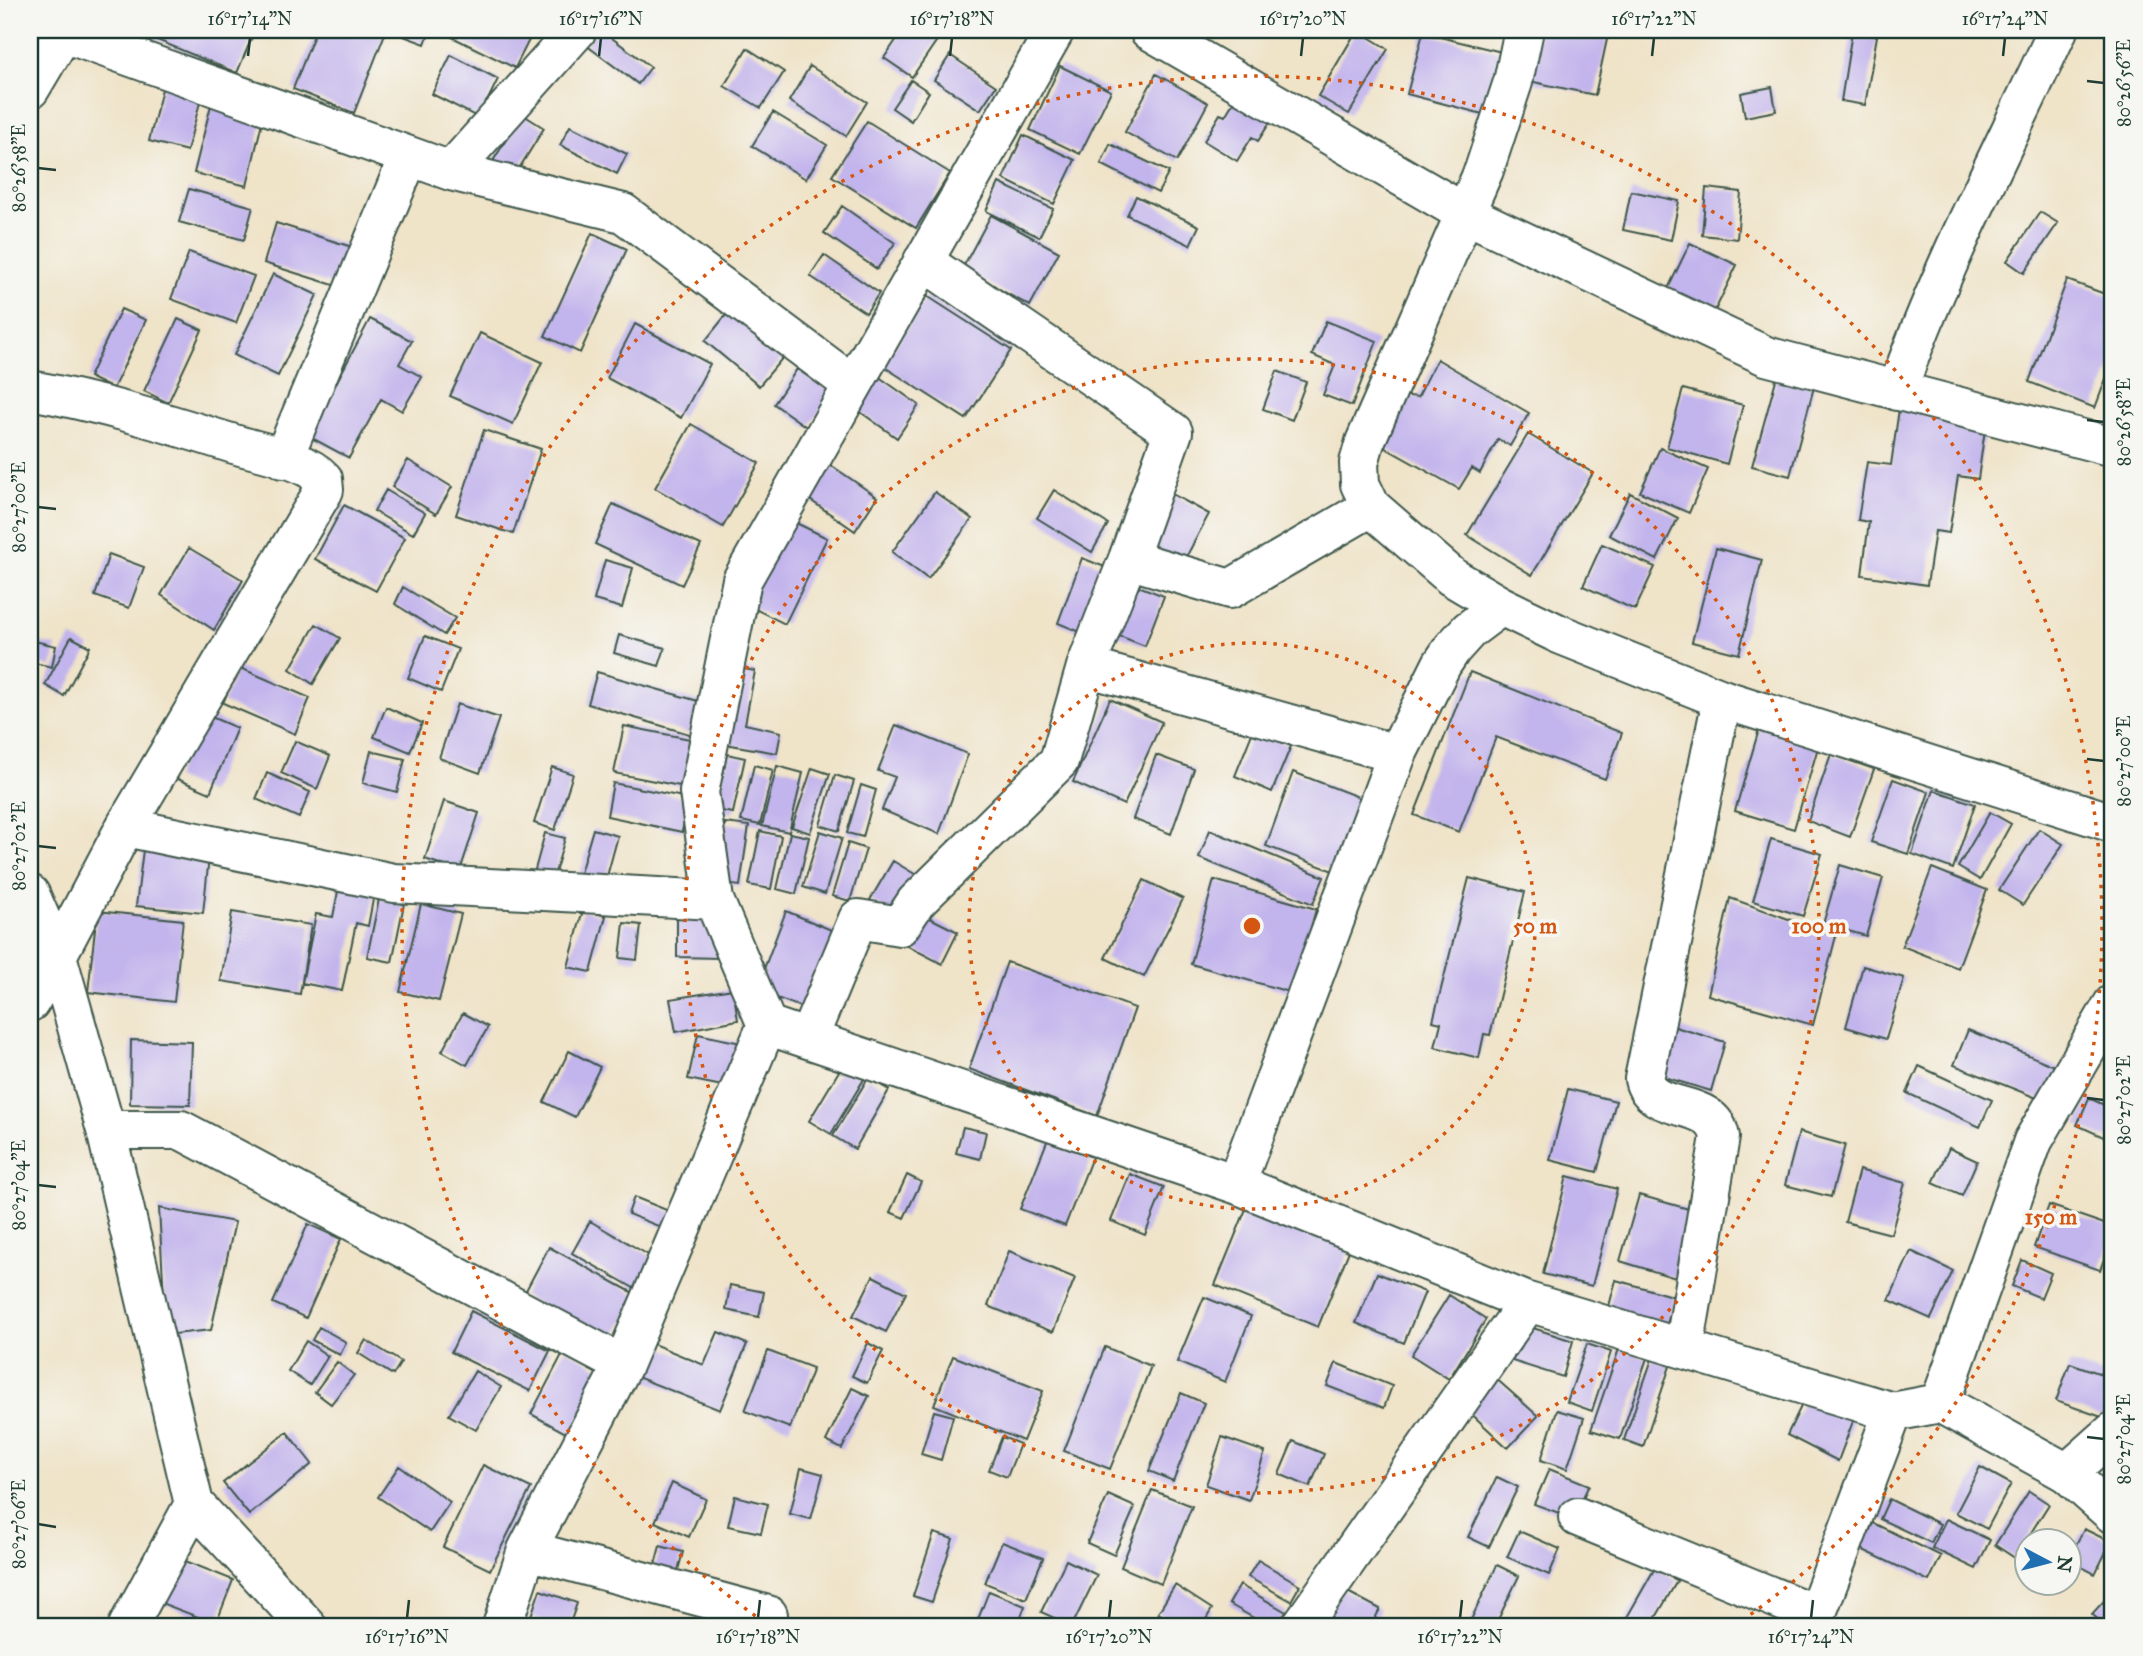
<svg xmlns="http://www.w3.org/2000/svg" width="2143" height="1656" font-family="'IM FELL Great Primer',serif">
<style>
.building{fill:#c2b4ec}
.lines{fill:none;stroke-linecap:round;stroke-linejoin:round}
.minor-casing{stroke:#3e564a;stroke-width:42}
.tertiary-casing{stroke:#3e564a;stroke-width:42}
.minor{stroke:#fff;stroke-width:38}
.tertiary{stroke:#fff;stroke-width:38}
.ticks{fill:none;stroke:#1f3d34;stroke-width:2.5}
.ring{fill:none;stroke:#d45610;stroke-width:3.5;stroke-dasharray:3.5 7}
.centre{fill:#d45610;stroke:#f6f6f2;stroke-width:3.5}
.ring-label{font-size:21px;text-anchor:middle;font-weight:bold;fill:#d45610;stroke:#f6f6f2;stroke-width:7;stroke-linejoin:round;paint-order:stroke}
.neatline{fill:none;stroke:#1f3d34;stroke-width:2.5}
.ticks-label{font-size:18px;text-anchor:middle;fill:#1f3d34}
</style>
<rect width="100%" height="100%" fill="#f6f6f2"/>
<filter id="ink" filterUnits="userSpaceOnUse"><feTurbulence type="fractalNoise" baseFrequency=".0143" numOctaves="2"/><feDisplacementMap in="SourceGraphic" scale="14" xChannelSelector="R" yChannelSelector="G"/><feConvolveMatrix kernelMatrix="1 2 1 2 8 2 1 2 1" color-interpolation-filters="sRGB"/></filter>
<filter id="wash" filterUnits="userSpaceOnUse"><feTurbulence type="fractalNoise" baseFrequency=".00686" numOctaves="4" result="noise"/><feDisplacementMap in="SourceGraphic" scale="28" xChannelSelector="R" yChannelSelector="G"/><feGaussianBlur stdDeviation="1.57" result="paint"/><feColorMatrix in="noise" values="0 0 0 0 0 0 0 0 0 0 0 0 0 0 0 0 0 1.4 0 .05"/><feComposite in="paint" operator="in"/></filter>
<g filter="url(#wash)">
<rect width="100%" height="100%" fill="#efe3c8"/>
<g id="blocks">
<!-- building -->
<path class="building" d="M133,30H255L237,73Z
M316,30L386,31L354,113L293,89Z
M387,30H430L425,44Z
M451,30H512L530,38L515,68L448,35Z
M598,30H601L651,67L638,84L586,45Z
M903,30H944L912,77L884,58Z
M1357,30L1388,49L1349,114L1318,96Z
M1540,30H1609L1595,95L1529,81Z
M1710,30H1748V36L1710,31Z
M1852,32L1877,36L1865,105L1841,101Z
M1423,33L1510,54L1494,117L1407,94Z
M747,48L784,72L761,108L724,86Z
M451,55L498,79L479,118L432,94Z
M950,55L996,86L980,110L934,80Z
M810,66L867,102L846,136L789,101Z
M1060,66L1111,91L1080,154L1030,130Z
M1156,74L1208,103L1177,161L1125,132Z
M911,80L929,92L911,121L892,108Z
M164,81L203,91L187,151L149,141Z
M1772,87L1776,111L1745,117L1741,93Z
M1240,91L1276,113L1258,141L1252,137L1237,161L1204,141L1220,114L1225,116Z
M211,105L263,118L247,186L194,173Z
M773,112L827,145L806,179L752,146Z
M522,114L544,128L515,175L493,161Z
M867,121L950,173L916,228L832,176Z
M570,126L627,154L617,174L560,145Z
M1023,135L1075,160L1054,204L1003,179Z
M1110,144L1169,172L1158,193L1101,164Z
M999,183L1053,209L1039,237L986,211Z
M1706,188L1741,192L1737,239L1702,235Z
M189,189L253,207L244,240L179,222Z
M1631,191L1679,201L1671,240L1623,230Z
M1136,196L1199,226L1190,245L1127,215Z
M842,206L895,243L877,269L824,233Z
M2040,212L2058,223L2024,273L2007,261Z
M991,215L1059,252L1030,306L962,269Z
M276,223L355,248L343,288L264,263Z
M592,233L627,249L580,353L545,336Z
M1690,243L1737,265L1710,321L1663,299Z
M189,252L254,276L236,323L171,299Z
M824,255L879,293L866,313L810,276Z
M273,274L317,295L278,376L234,355Z
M2067,280L2113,297V360L2095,408L2029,382Z
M927,296L1011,350L966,419L883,366Z
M121,309L146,320L113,389L89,377Z
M730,310L785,355L759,386L705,341Z
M178,319L202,330L168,403L144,391Z
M370,319L412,341L399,364L422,377L402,411L381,399L349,458L308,436Z
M1326,321L1377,341L1352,406L1323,395L1335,365L1312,355Z
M635,324L710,364L681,418L607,378Z
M480,333L542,362L513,424L450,396Z
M1437,359L1529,413L1510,446L1498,439L1480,473L1472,468L1459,489L1375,442L1399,395L1418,397Z
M797,369L832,393L808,428L774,404Z
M1277,371L1306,382L1292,420L1263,409Z
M875,374L919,405L897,438L852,406Z
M1777,376L1814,387L1790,476L1752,466Z
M1683,389L1743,405L1727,464L1667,447Z
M1899,409L1986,422L1978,479L1958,476L1949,533L1935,531L1927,585L1862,575L1869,522L1858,520L1867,462L1891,465Z
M691,424L759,463L723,527L655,488Z
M484,430L541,449L513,534L456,515Z
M1528,434L1593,473L1532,575L1467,535Z
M1660,448L1708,469L1689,513L1640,492Z
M822,459L877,497L855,531L800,493Z
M408,460L452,487L436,514L392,487Z
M386,490L425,513L413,534L374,511Z
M1054,490L1108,524L1092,552L1037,518Z
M935,492L972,519L928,579L892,552Z
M1170,493L1209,514L1182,565L1142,545Z
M1630,493L1678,518L1657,560L1609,535Z
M613,504L701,545L682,585L595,544Z
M344,505L405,538L376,591L315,559Z
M788,519L827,538L785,624L747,605Z
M1602,544L1655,567L1635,610L1583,586Z
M189,548L243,580L214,630L161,595Z
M1716,548L1762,560L1739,654L1692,642Z
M109,554L144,567L129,608L95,596Z
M1082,558L1110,569L1085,634L1058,623Z
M605,560L633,568L622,608L594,600Z
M1128,582L1164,596L1145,646L1109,632Z
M403,587L455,618L444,635L395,604Z
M316,624L340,638L313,684L290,669Z
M619,635L665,648L659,666L614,653Z
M425,636L458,649L441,692L408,678Z
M71,637L90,647L64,696L45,685Z
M30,640L56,646L52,667L30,662Z
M238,667L310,698L295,734L223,703Z
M734,667L755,671L745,724L781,732L777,753L719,743Z
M597,672L705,703L696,736L588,704Z
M1470,672L1622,733L1605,779L1496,737L1459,832L1414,815Z
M1110,699L1162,722L1124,805L1073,782Z
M457,704L499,718L480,773L439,758Z
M386,707L422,723L410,752L374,737Z
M202,713L237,728L210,793L175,778Z
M896,725L968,754L939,834L882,810L895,777L878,771Z
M624,726L695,740L685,787L614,773Z
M1760,726L1819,744L1794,829L1735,811Z
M1253,731L1291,746L1272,792L1235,776Z
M295,741L330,756L317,789L281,773Z
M371,751L405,759L397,792L363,783Z
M727,754L745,758L733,813L715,810Z
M1831,754L1874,769L1850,837L1808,821Z
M1156,755L1194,769L1171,834L1133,819Z
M754,765L773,770L760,825L741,821Z
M777,766L803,773L789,832L762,826Z
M552,767L573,774L555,830L534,823Z
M812,768L830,774L810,833L792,827Z
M1293,772L1369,801L1341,874L1266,846Z
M267,773L310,792L299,818L256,799Z
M835,775L854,781L839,831L820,825Z
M1893,779L1929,792L1908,854L1871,842Z
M613,783L688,798L682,832L607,816Z
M861,785L876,790L863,837L847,833Z
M1934,790L1975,804L1953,869L1912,854Z
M444,801L479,813L460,871L425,859Z
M1990,812L2011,824L1980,880L1958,867Z
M725,823L749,826L740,886L716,883Z
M593,829L618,836L604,887L578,880Z
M2039,829L2063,844L2023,905L1999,890Z
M1210,830L1324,877L1313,904L1199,858Z
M760,831L781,836L771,889L749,885Z
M820,831L842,838L825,894L803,887Z
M545,833L565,838L552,883L533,877Z
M790,833L809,837L796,894L777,889Z
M1771,839L1822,854L1803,916L1753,901Z
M848,843L866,849L850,901L832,896Z
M143,850L209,857L203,913L136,906Z
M893,861L923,879L899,918L870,900Z
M1840,865L1883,878L1866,936L1823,924Z
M1932,868L1987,890L1958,968L1902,946Z
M1469,878L1525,892L1490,1035L1484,1034L1479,1058L1435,1047L1441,1023L1433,1021Z
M1144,880L1183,899L1144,977L1105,958Z
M1214,880L1316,909L1293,993L1191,964Z
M340,881L375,889L368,926L356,923L342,991L302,983L316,914L333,917Z
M1730,898L1836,936L1813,1025L1708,995Z
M379,899L404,904L392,962L367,957Z
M421,904L461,914L439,1001L400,992Z
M583,910L606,916L591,972L568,967Z
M97,911L183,920L174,1002L88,992Z
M786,911L841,934L811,1011L756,990Z
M232,912L311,925L300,994L221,981Z
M920,913L958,932L942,964L904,944Z
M677,916L721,918L720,958L677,957Z
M624,923L641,925L637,960L620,958Z
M1007,962L1135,1008L1097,1116L969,1069Z
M1863,966L1904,978L1886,1039L1846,1027Z
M733,989L738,1020L676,1032L670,999Z
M463,1013L488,1027L467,1065L442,1051Z
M1672,1026L1725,1042L1711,1091L1657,1075Z
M1968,1030L2062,1069L2049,1103L1954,1065Z
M698,1034L746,1044L737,1089L688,1079Z
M131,1040L192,1042L190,1105L130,1104Z
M569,1051L600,1067L575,1117L544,1102Z
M842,1066L864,1079L831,1134L809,1121Z
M1919,1066L1992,1100L1980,1127L1907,1093Z
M868,1078L889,1090L855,1149L833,1136Z
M1568,1089L1616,1101L1597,1172L1550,1160Z
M2089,1098L2113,1109V1133L2110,1140L2077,1125Z
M963,1127L986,1132L980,1159L956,1153Z
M1799,1132L1845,1145L1831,1197L1785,1185Z
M1048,1139L1092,1157L1065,1226L1020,1209Z
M1949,1148L1977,1161L1962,1196L1933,1183Z
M1859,1170L1905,1183L1891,1234L1845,1222Z
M1130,1174L1164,1187L1145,1235L1111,1221Z
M907,1175L921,1182L904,1218L890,1212Z
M1567,1176L1617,1189L1592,1286L1543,1274Z
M1639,1195L1699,1212L1679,1279L1620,1261Z
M634,1197L674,1213L668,1230L628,1214Z
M1248,1204L1351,1246L1318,1327L1215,1285Z
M2049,1205L2113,1227V1233L2100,1270L2034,1247Z
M159,1208L235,1222L211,1330L166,1335Z
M590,1221L657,1260L639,1291L572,1253Z
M308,1224L341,1239L306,1318L273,1303Z
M549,1247L637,1295L611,1344L523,1296Z
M1009,1251L1075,1278L1053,1332L988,1306Z
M1911,1251L1953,1271L1931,1319L1889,1300Z
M2022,1260L2051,1273L2041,1298L2012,1286Z
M1377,1273L1425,1292L1404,1343L1356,1323Z
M873,1276L906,1293L886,1332L853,1316Z
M1616,1280L1675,1297L1664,1334L1606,1317Z
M730,1285L764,1292L759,1317L726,1310Z
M1449,1295L1486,1319L1449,1379L1411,1355Z
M1204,1297L1251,1316L1225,1382L1177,1362Z
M471,1311L550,1351L530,1391L451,1352Z
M319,1327L346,1342L340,1355L312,1340Z
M1533,1328L1573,1341L1563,1377L1512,1361Z
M718,1332L747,1344L720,1410L637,1377L651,1343L704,1365Z
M366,1340L401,1362L393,1375L358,1353Z
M306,1341L328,1356L310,1385L288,1371Z
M868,1343L883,1351L867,1383L852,1376Z
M1587,1344L1611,1352L1592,1411L1567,1402Z
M1105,1347L1151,1366L1110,1469L1064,1451Z
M565,1349L605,1371L571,1436L531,1414Z
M1619,1349L1647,1358L1620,1439L1591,1430Z
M768,1351L813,1368L790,1428L745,1411Z
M953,1356L1043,1391L1023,1441L934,1405Z
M1652,1359L1670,1366L1643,1447L1624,1440Z
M337,1362L354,1375L331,1404L315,1392Z
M1336,1363L1392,1386L1384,1408L1327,1386Z
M2070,1363L2113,1378V1421L2056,1401Z
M475,1371L501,1387L476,1430L449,1415Z
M1493,1376L1538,1416L1508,1448L1464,1407Z
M852,1388L869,1396L842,1449L826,1441Z
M1181,1393L1204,1403L1173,1481L1149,1471Z
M1807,1394L1855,1416L1838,1461L1787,1435Z
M1557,1410L1584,1418L1567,1469L1541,1460Z
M934,1411L953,1416L941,1460L921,1454Z
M287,1432L312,1464L249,1515L223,1483Z
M1002,1437L1020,1444L1007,1477L989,1470Z
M1222,1437L1265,1452L1249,1500L1206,1485Z
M1293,1441L1324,1454L1310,1487L1279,1474Z
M483,1465L531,1488L490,1570L443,1547Z
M399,1466L450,1502L430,1532L378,1497Z
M1980,1467L2011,1484L1987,1529L1956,1513Z
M801,1468L823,1474L811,1519L790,1514Z
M1549,1469L1589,1485L1573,1518L1534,1504Z
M1497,1477L1518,1487L1489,1547L1468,1537Z
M672,1483L706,1499L689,1537L655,1522Z
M1152,1490L1192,1506L1161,1584L1121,1567Z
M2029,1491L2049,1504L2015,1558L1995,1545Z
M1108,1495L1135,1507L1114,1555L1087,1543Z
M735,1496L768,1504L761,1533L728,1526Z
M1889,1499L1940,1524L1931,1543L1880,1519Z
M1946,1519L1990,1540L1976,1569L1932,1548Z
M1873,1523L1941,1556L1929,1581L1861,1549Z
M2084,1529L2111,1542L2095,1574L2070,1561V1556Z
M1519,1531L1560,1549L1549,1575L1507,1557Z
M934,1533L953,1539L932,1602L913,1596Z
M1002,1542L1043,1558L1026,1599L985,1583Z
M660,1546L683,1552L675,1581L652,1576Z
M178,1558L233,1580L216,1624L161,1603Z
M1066,1560L1097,1575L1072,1626L1041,1612Z
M1258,1560L1300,1585L1291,1601L1248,1577Z
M1497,1565L1519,1576L1495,1626H1468Z
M1655,1568L1677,1581L1651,1626H1622Z
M1175,1585L1212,1609L1202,1626H1181L1158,1613Z
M1240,1585L1286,1612L1277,1626H1268L1229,1604Z
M1342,1589L1380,1609L1371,1626H1323Z
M540,1590L577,1603L569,1626H559L531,1616Z
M989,1591L1025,1606L1017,1626H987L977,1622Z
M2113,1591V1626H2105L2092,1614Z"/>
</g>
</g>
<g filter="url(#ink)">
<use href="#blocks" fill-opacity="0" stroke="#3e564a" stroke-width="2"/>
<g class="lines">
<!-- minor casing -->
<g class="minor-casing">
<path id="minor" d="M1055,30L742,580L699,792L714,900L767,1025L1236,1184L1528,1302L1893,1412
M1149,30L1466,214L1766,356L2113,447
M64,33L451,171L623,213L853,385
M30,89L65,30
M451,171L577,30
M923,261L1173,432L1128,559L1086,667L1397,754
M30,390C99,402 167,423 234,444C260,452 305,459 323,479L324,490L125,827L57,956L30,1002
M1897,391C1941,266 2003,150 2058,30
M283,459L409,156
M1128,559L1230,589L1371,507
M125,827L394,883L714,900
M30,894L57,956L106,1130L194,1504L307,1626
M808,1039L858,919L900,926L916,902L1059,761L1086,667
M106,1130H181L623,1365
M1236,1184L1397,754L1442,664L1452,649L1469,630L1501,606
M1684,1349L1720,1137C1713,1096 1652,1116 1644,1079L1722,699
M1940,1403L2033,1141L2113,1004
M2067,1473L2113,1514
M1578,1517L1817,1615
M527,1550L768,1615
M128,1626L194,1504
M502,1626L527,1550L623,1365L767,1025
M1301,1626L1528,1302"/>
</g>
<!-- tertiary casing -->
<g class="tertiary-casing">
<path id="tertiary" d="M1524,30L1513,82L1484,170L1365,442L1359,463L1360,484L1371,507L1452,577L1501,606L1559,634L1722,699L2113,823
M1812,1626L1893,1412L1940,1403L2067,1473L2113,1432"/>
</g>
<!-- minor -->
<use href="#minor" class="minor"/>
<!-- tertiary -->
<use href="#tertiary" class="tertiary"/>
</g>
</g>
<!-- ticks -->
<path class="ticks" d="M248,56L250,38M599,56L601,38M950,56L952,38M1301,56L1303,38M1652,56L1654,38M2003,56L2005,38M2087,81L2104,83M38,168L56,170M2087,420L2104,422M38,507L56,509M2087,759L2104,761M38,846L56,848M2087,1098L2104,1100M38,1185L56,1187M2087,1437L2104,1439M38,1524L56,1527M407,1618L409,1600M758,1618L760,1600M1109,1618L1111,1600M1460,1618L1462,1600M1811,1618L1813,1600"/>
<!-- distance rings -->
<g class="ring">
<circle cx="1252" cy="926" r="283"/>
<circle cx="1252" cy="926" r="567"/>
<path d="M764 1622A850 850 0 1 1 1740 1622"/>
</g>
<circle cx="1252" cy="926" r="10" class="centre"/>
<g class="ring-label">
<text x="1535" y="933">50 m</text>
<text x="1819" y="933">100 m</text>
<text x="2051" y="1224">150 m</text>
</g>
<!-- margin -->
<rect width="2143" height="1656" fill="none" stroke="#f6f6f2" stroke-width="77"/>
<!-- north arrow -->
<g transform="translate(2048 1562) rotate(97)"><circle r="33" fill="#f6f6f2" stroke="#a0aca6" stroke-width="2"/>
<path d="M0-5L12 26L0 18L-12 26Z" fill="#1f6fb2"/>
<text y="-10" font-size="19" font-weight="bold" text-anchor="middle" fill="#1f3d34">N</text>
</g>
<rect x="38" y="38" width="2066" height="1580" class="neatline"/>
<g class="ticks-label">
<text x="250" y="25">16°17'14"N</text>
<text x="601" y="25">16°17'16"N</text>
<text x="952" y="25">16°17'18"N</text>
<text x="1303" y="25">16°17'20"N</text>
<text x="1654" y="25">16°17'22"N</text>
<text x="2005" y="25">16°17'24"N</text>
<text transform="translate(2124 83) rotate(-90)" y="6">80°26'56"E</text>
<text transform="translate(19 168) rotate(-90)" y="6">80°26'58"E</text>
<text transform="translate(2124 422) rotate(-90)" y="6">80°26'58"E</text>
<text transform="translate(19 507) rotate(-90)" y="6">80°27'00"E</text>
<text transform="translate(2124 761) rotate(-90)" y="6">80°27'00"E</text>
<text transform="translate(19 846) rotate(-90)" y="6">80°27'02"E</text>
<text transform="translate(2124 1100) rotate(-90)" y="6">80°27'02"E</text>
<text transform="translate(19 1185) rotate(-90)" y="6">80°27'04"E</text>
<text transform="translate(2124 1439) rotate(-90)" y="6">80°27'04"E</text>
<text transform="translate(19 1524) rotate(-90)" y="6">80°27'06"E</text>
<text x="407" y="1643">16°17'16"N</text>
<text x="758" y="1643">16°17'18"N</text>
<text x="1109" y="1643">16°17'20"N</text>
<text x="1460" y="1643">16°17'22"N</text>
<text x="1811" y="1643">16°17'24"N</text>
</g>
</svg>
